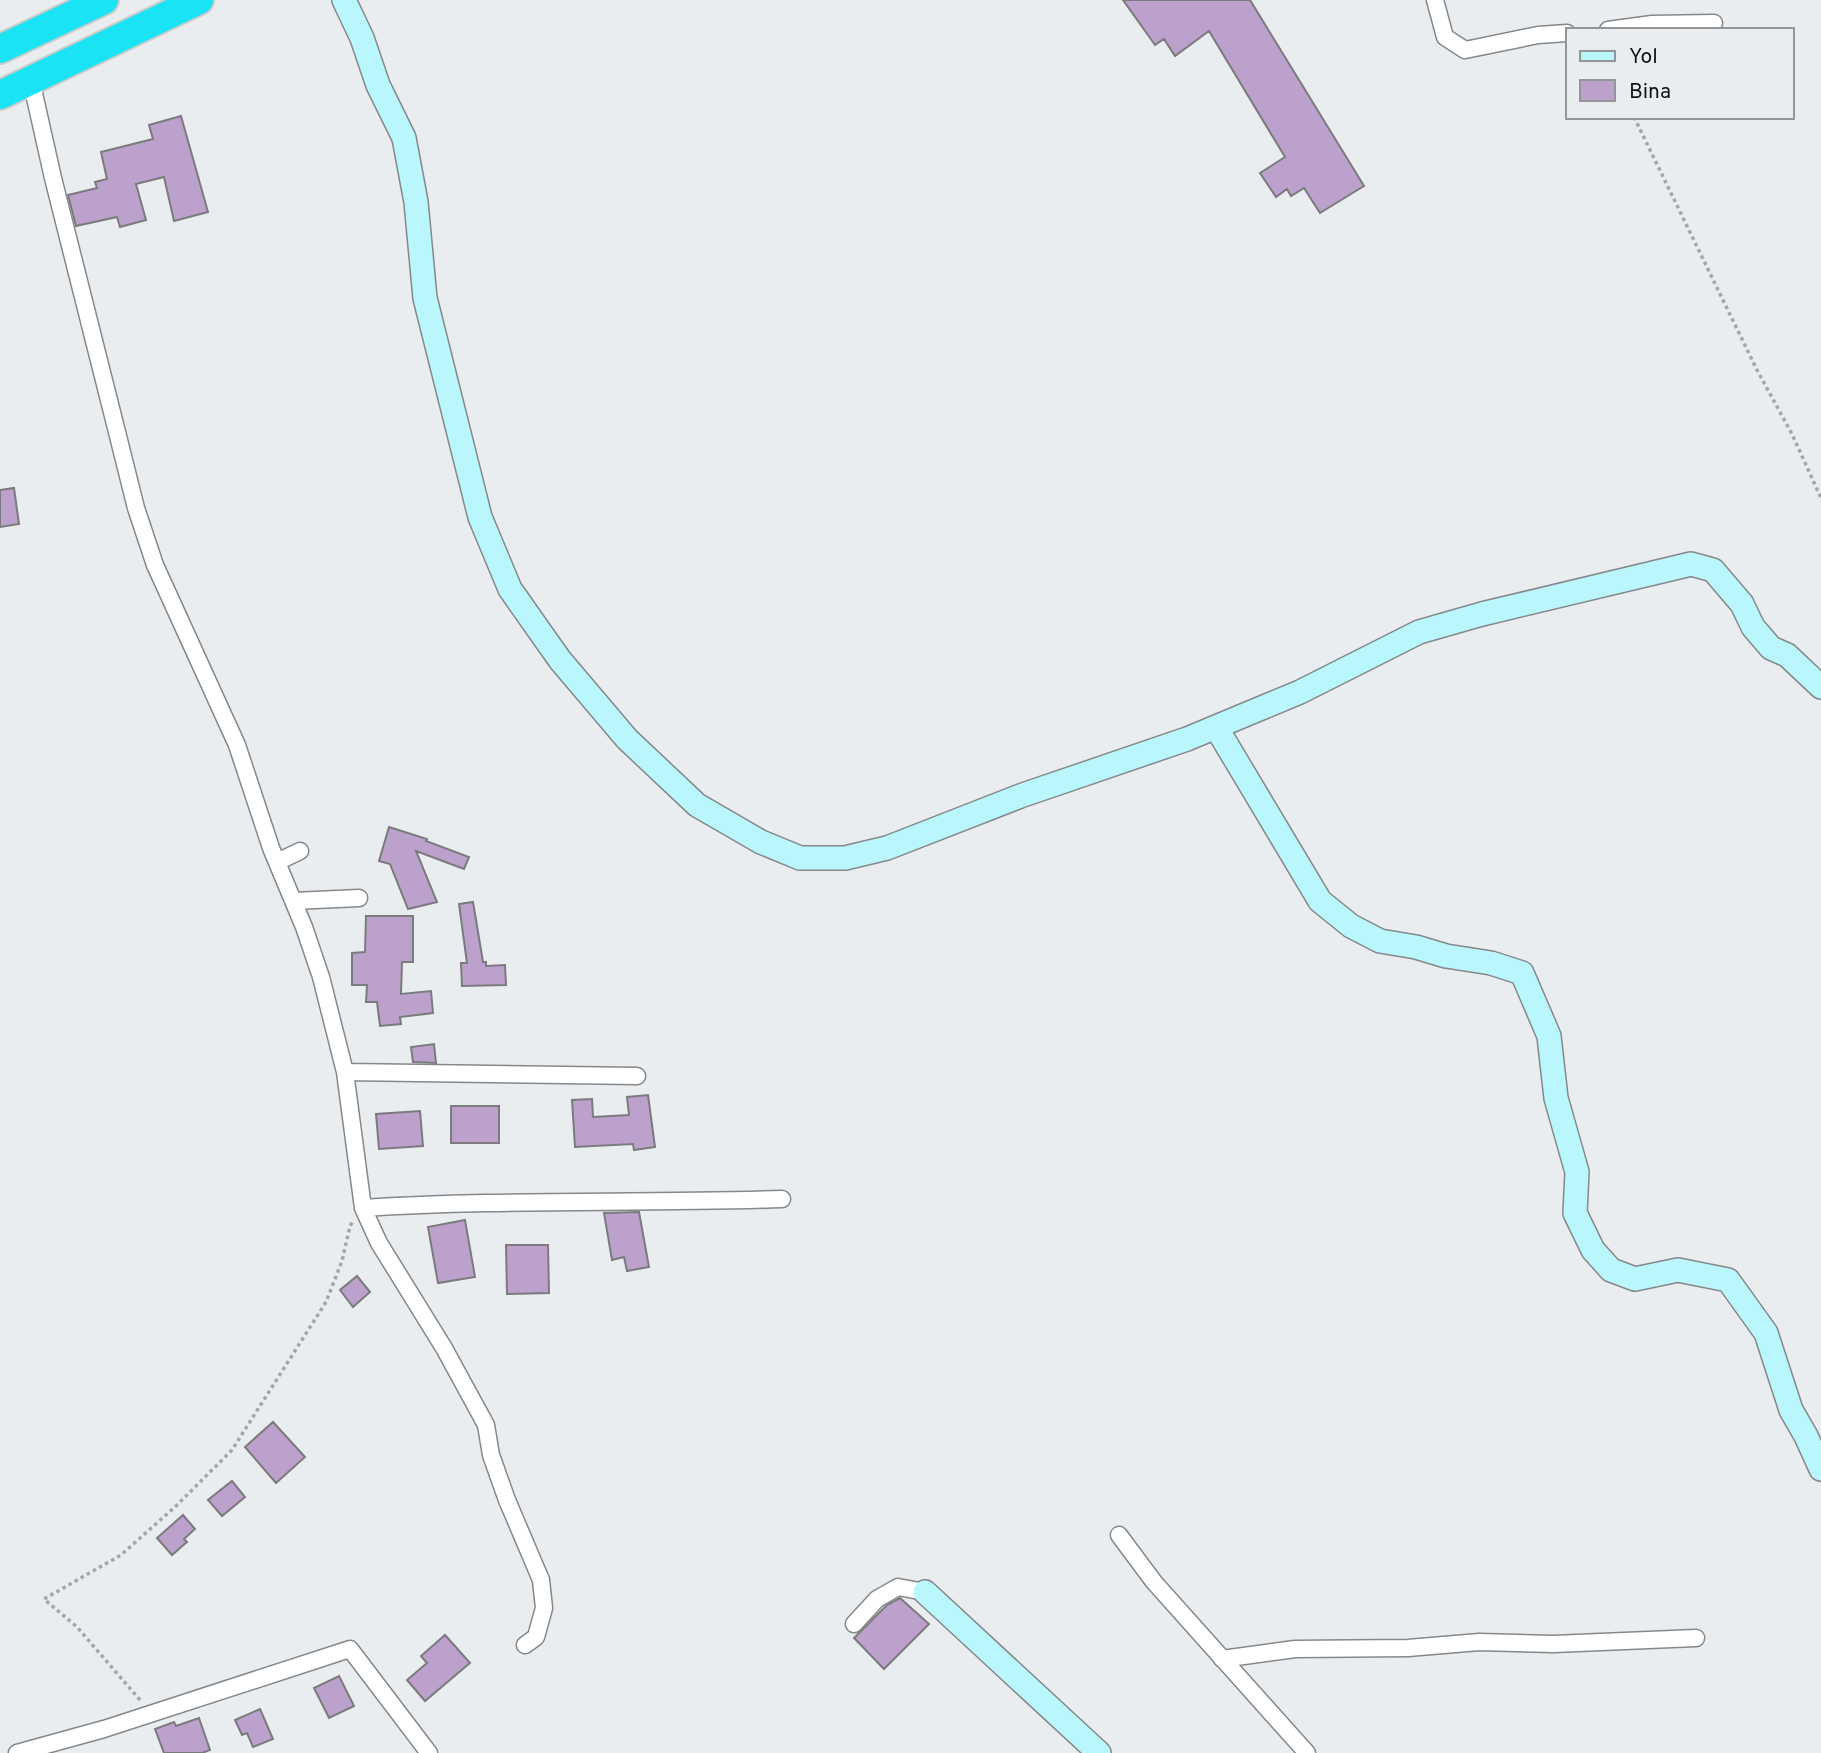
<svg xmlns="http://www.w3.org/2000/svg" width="1821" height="1753" font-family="Overpass,sans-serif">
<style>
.building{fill:#bca1cc;stroke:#7b7a7d;stroke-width:2}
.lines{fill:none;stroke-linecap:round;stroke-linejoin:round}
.street-casing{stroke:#85888b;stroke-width:19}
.secondary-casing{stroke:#85888b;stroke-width:26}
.highway-casing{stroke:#cacbcb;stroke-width:32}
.path{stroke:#a4a6a8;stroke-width:3.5;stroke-dasharray:3.5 3.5;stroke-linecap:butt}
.street{stroke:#fff;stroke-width:16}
.secondary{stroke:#baf7fc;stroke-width:23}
.highway{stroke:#1ae3f4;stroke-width:28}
</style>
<rect width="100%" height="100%" fill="#eaedf0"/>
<!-- building -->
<path class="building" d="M1123,0H1250L1364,186L1320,213L1304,188L1291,196L1287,189L1276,197L1260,173L1285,157L1209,31L1175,56L1164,39L1155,45Z
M181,116L208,212L174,221L164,177L136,184L146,220L120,227L117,217L76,226L68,195L97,188L95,182L107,179L101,152L153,139L149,125Z
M14,488L19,524L0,527V490Z
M389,827L427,839L426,841L469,857L464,869L416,851L437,902L408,909L390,864L379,861Z
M473,902L483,962H486V966L505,965L506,985L462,986L461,963H467L459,904Z
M366,916H413V962H402L401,994L431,991L433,1013L400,1017L401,1024L380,1026L377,1002H366L367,985H352V953L365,952Z
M434,1044L436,1063L413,1062L411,1047Z
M648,1095L655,1147L634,1150L633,1144L575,1147L572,1100L592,1099L593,1117L629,1115L627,1097Z
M451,1106H499V1143H451Z
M420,1111L423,1146L379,1149L376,1114Z
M639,1212L649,1267L627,1271L624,1257L612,1260L604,1213Z
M465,1220L475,1277L438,1283L428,1227Z
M506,1245H548L549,1293L507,1294Z
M357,1276L370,1292L353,1307L340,1290Z
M273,1422L305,1457L276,1483L245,1447Z
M232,1481L245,1497L222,1516L208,1500Z
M183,1515L195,1529L184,1539L187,1542L172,1555L157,1538Z
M900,1598L929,1624L884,1669L854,1638L887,1605Z
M445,1635L470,1663L425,1701L407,1680L427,1663L421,1656Z
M339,1676L354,1706L329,1718L314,1688Z
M260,1709L273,1739L253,1747L247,1733L242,1735L235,1720Z
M199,1718L210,1750L202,1753H164L155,1729L174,1722L176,1726Z"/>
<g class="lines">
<!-- street casing -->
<g class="street-casing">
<path id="street" d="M1435,0L1445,37L1465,50L1538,35L1567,33
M1608,30L1652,24L1714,23
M31,80L53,178L116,428L136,508L155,565L237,745L271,848L304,927L321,977L345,1072L363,1208L379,1243L444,1348L486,1425L491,1455L507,1500L541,1580L544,1608L536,1637L525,1645
M277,862L300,851
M293,901L359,898
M345,1072L637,1076
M363,1208C503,1199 642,1204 782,1199
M1119,1535L1154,1582L1307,1753
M854,1624L877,1599L898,1587L925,1592
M1222,1659L1295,1649L1408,1648L1479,1642L1553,1644L1696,1638
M17,1753L104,1729L350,1649L429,1753"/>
</g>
<!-- secondary casing -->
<g class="secondary-casing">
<path id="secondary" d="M344,0L362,38L378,85L404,138L416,202L425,298L480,517L510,589L560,660L627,739L697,805L761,842L800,858H845L887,848L1023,795L1187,739L1300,692L1419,632L1482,614L1691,564L1713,570L1742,604L1753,627L1771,648L1787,655L1821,687
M1216,727L1320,901L1351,926L1380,941L1416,947L1446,956L1491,963L1522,973L1549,1036L1556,1098L1577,1172L1575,1213L1593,1250L1611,1270L1635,1279L1678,1270L1728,1280L1766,1333L1791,1410L1806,1436L1821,1469
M925,1592L1099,1753"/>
</g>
<!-- highway casing -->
<g class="highway-casing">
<path id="highway" d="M0,49L104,0
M0,95L199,0"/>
</g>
<!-- path -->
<path class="path" d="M1634,117L1757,370L1792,434L1821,498
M140,1700L77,1627L44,1599L121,1555L176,1506L232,1450L326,1302L342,1261L350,1226L353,1221"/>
<!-- street -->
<use href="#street" class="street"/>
<!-- secondary -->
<use href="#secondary" class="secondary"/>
<!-- highway -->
<use href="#highway" class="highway"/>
</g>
<!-- legend -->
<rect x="1566" y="28" width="228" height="91" fill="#eaedf0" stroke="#939597" stroke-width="2"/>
<rect x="1580" y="51" width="35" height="10" fill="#baf7fc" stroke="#939597" stroke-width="2"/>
<text x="1629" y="63" font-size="21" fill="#101112">Yol</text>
<rect x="1580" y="80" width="35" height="21" fill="#bca1cc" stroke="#939597" stroke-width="2"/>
<text x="1629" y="98" font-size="21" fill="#101112">Bina</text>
</svg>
